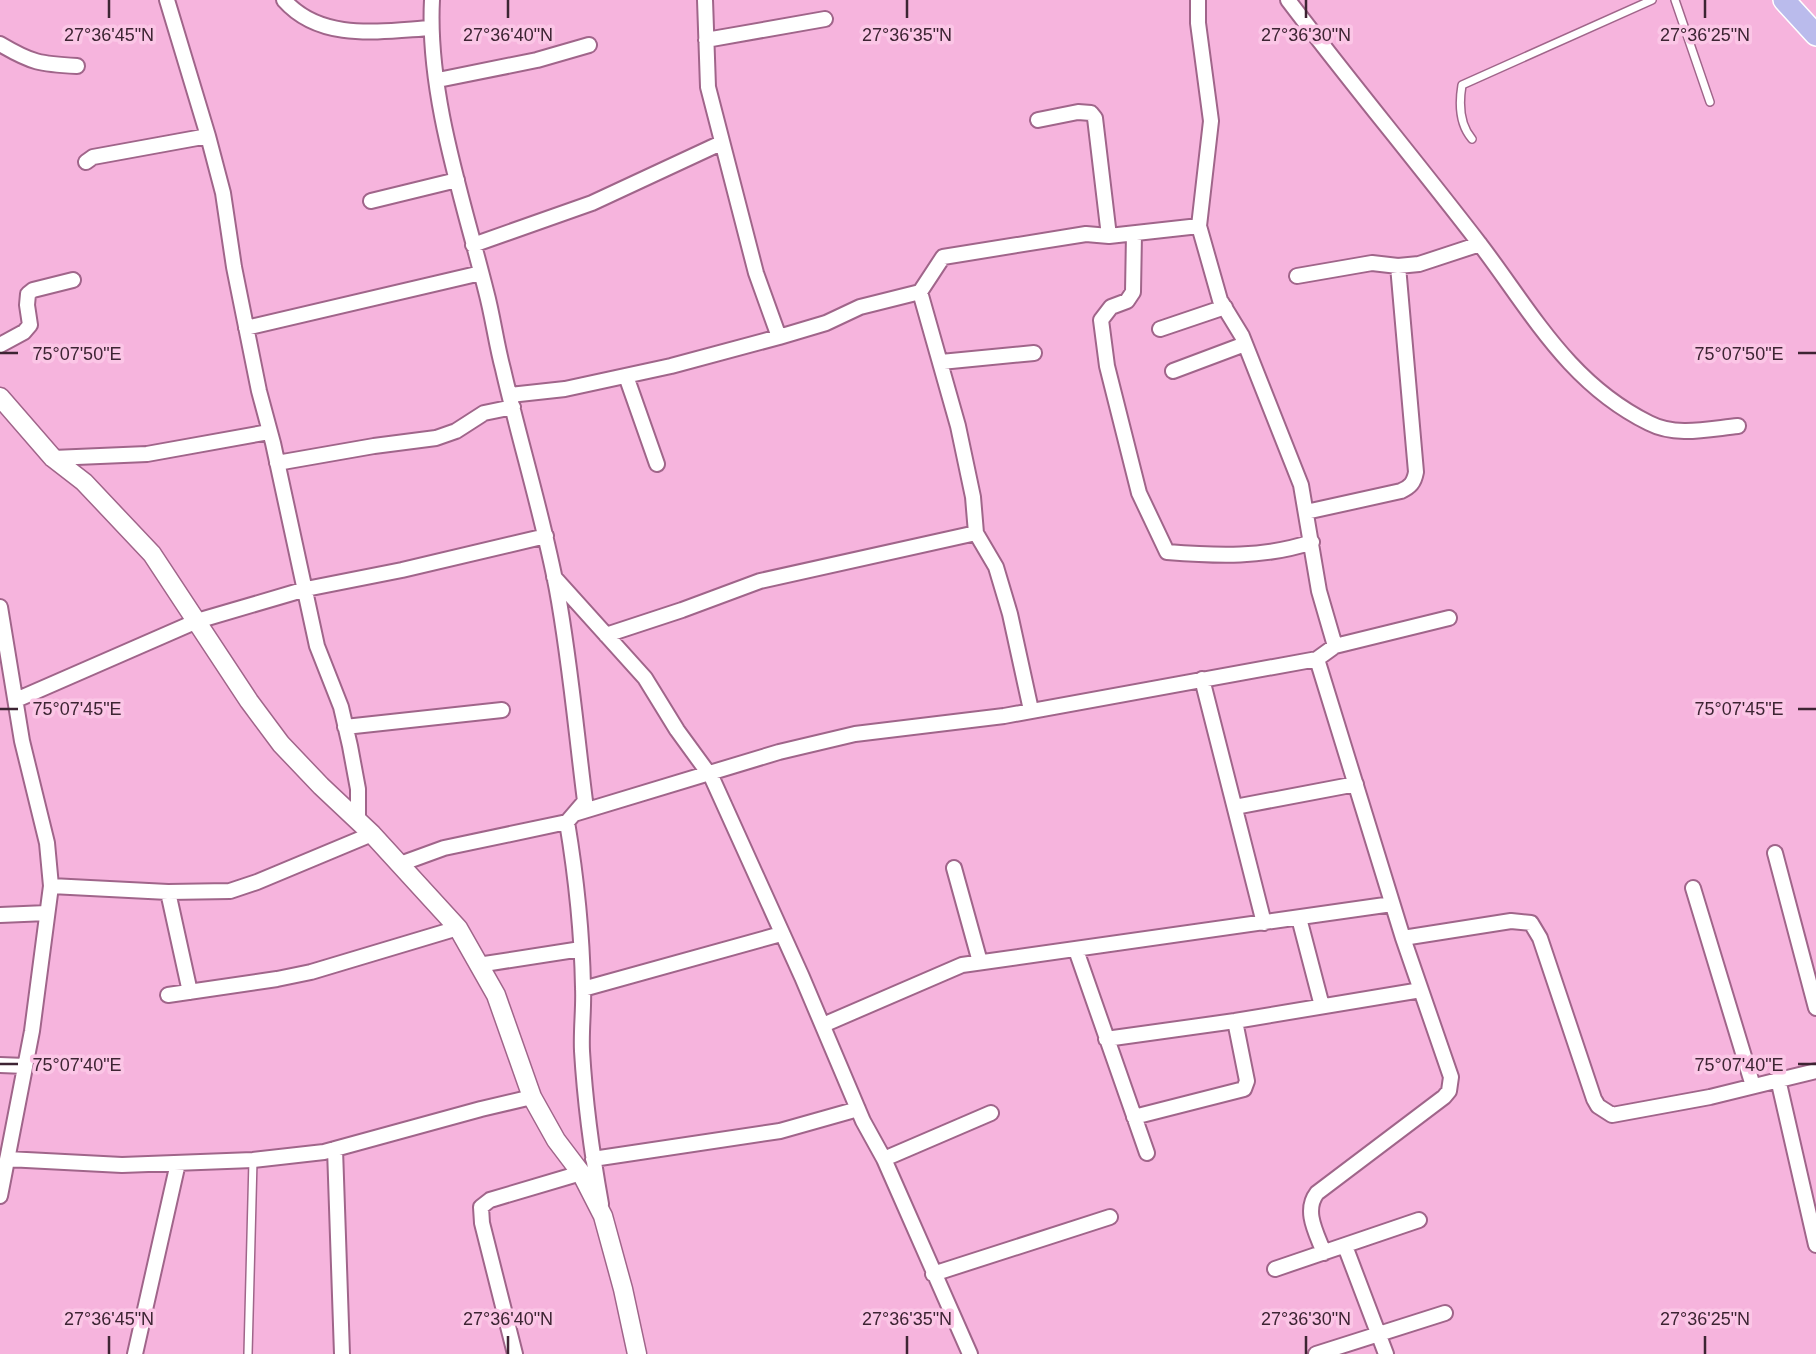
<svg xmlns="http://www.w3.org/2000/svg" width="1816" height="1354" font-family="Helvetica,sans-serif">
<style>
.lines{fill:none;stroke-linecap:round;stroke-linejoin:round}
.service-casing{stroke:#a0658a;stroke-width:10}
.minor-casing{stroke:#a0658a;stroke-width:18}
.tertiary-casing{stroke:#a0658a;stroke-width:21}
.primary-casing{stroke:#fff;stroke-width:24}
.service{stroke:#fff;stroke-width:7}
.minor{stroke:#fff;stroke-width:14}
.tertiary{stroke:#fff;stroke-width:18}
.primary{stroke:#babbec;stroke-width:21}
.ticks{fill:none;stroke:#3d2433;stroke-width:2.5}
.ticks-label{font-size:18px;text-anchor:middle;fill:#3d2433;stroke:#fbc6e6;stroke-width:7;stroke-linejoin:round;paint-order:stroke}
</style>
<rect width="100%" height="100%" fill="#f6b4dd"/>
<g class="lines">
<!-- service casing -->
<g class="service-casing">
<path id="service" d="M1675,0L1710,102
M1472,139C1459,124 1459,103 1462,85L1652,0
M248,1354L253,1160"/>
</g>
<!-- minor casing -->
<g class="minor-casing">
<path id="minor" d="M167,0L208,136L223,193L234,267L259,391L273,443L317,646L341,707L350,746L358,789V820
M284,0C321,42 381,31 431,28
M432,0C427,95 463,199 486,291C493,317 496,343 503,369C520,443 543,516 557,590C570,660 576,731 585,801L567,822
M705,0L708,87L756,273L779,337
M1198,0V23L1211,121L1199,226L1220,300L1242,336L1301,485L1319,591L1335,646
M1288,0C1350,82 1416,161 1479,243C1531,311 1568,383 1649,423C1676,437 1708,429 1738,426
M706,40L825,19
M0,44C32,63 40,64 77,66
M438,80L537,60L589,45
M1038,120L1078,112L1091,113L1095,118L1109,236
M86,162L93,157L208,136
M371,201L457,180
M1134,234L1133,292L1127,301L1111,307L1101,320L1107,366L1139,493L1167,552C1217,556 1264,558 1312,542
M473,245L592,203L721,143
M1297,276L1372,263L1398,266L1419,264L1480,244
M920,292L958,426L973,497L976,533L996,567L1010,614L1031,710
M246,328L481,273
M1160,329L1225,307
M0,345L24,332L30,325L27,305L28,294L33,290L73,280
M941,362L1034,353
M1173,371L1245,344
M626,376L657,464
M510,395L565,389L671,366L779,337L826,323L860,307L920,292L943,257L1086,234L1109,236L1199,226
M53,458L147,454L269,432
M277,463L374,446L436,438L456,431L484,413L513,407
M1306,512L1401,491C1410,487 1414,483 1416,472L1398,266
M554,577L645,678L677,730L712,778L802,977L863,1121L884,1159L970,1354
M0,607L22,741L47,843L51,886L32,1031L0,1196
M606,635L682,610L760,581L976,533
M1317,659L1403,938L1451,1077L1449,1091L1444,1097L1317,1193C1303,1211 1317,1234 1324,1253
M1202,679L1264,923
M16,700L197,621L306,589L402,570L546,536
M345,727L502,710
M1235,807L1356,784
M574,814L779,752L855,734L1004,716L1317,659L1335,646L1449,618
M1775,853L1816,1008
M400,864L444,848L567,822C576,876 582,932 583,987C584,1008 581,1029 582,1051C585,1102 592,1154 601,1204
M954,868L980,962
M51,886L168,892L230,891L257,882L372,834
M1693,888L1753,1086
M168,892L190,992
M0,915L47,913
M1299,918L1322,1006
M1403,938L1511,921L1531,923L1540,938L1594,1099L1598,1106L1612,1115L1710,1097L1816,1071
M1076,950L1147,1153
M478,965L581,949
M583,989L781,934
M168,995L277,979L311,972L458,928
M823,1025L962,965L1392,904
M1106,1039L1235,1021L1421,990
M0,1065L25,1066
M1778,1079L1816,1245
M1134,1117L1244,1089L1247,1081L1235,1021
M335,1149L342,1354
M7,1159L122,1165L253,1160L324,1152L481,1109L532,1097
M593,1159L780,1131L858,1109
M884,1159L991,1113
M1345,1246L1386,1354
M1275,1269L1419,1220
M933,1274L1110,1217
M135,1354L178,1163
M515,1354L482,1223L481,1207L490,1200L581,1173
M1316,1354L1445,1313"/>
</g>
<!-- tertiary casing -->
<g class="tertiary-casing">
<path id="tertiary" d="M0,397L53,458L84,482L152,554L249,701L281,744L321,786L372,834L458,928L496,995L532,1097L556,1140L581,1173L603,1216L623,1289L637,1354"/>
</g>
<!-- primary casing -->
<g class="primary-casing">
<path id="primary" d="M1784,0L1816,35"/>
</g>
<!-- service -->
<use href="#service" class="service"/>
<!-- minor -->
<use href="#minor" class="minor"/>
<!-- tertiary -->
<use href="#tertiary" class="tertiary"/>
<!-- primary -->
<use href="#primary" class="primary"/>
</g>
<!-- ticks -->
<path class="ticks" d="M109,0V18M508,0V18M907,0V18M1306,0V18M1705,0V18M0,353H18M1798,353H1816M0,709H18M1798,709H1816M0,1064H18M1798,1064H1816M109,1336V1354M508,1336V1354M907,1336V1354M1306,1336V1354M1705,1336V1354"/>
<g class="ticks-label">
<text x="109" y="41">27°36'45"N</text>
<text x="508" y="41">27°36'40"N</text>
<text x="907" y="41">27°36'35"N</text>
<text x="1306" y="41">27°36'30"N</text>
<text x="1705" y="41">27°36'25"N</text>
<text x="1739" y="360">75°07'50"E</text>
<text x="77" y="360">75°07'50"E</text>
<text x="1739" y="715">75°07'45"E</text>
<text x="77" y="715">75°07'45"E</text>
<text x="1739" y="1071">75°07'40"E</text>
<text x="77" y="1071">75°07'40"E</text>
<text x="109" y="1325">27°36'45"N</text>
<text x="508" y="1325">27°36'40"N</text>
<text x="907" y="1325">27°36'35"N</text>
<text x="1306" y="1325">27°36'30"N</text>
<text x="1705" y="1325">27°36'25"N</text>
</g>
</svg>
